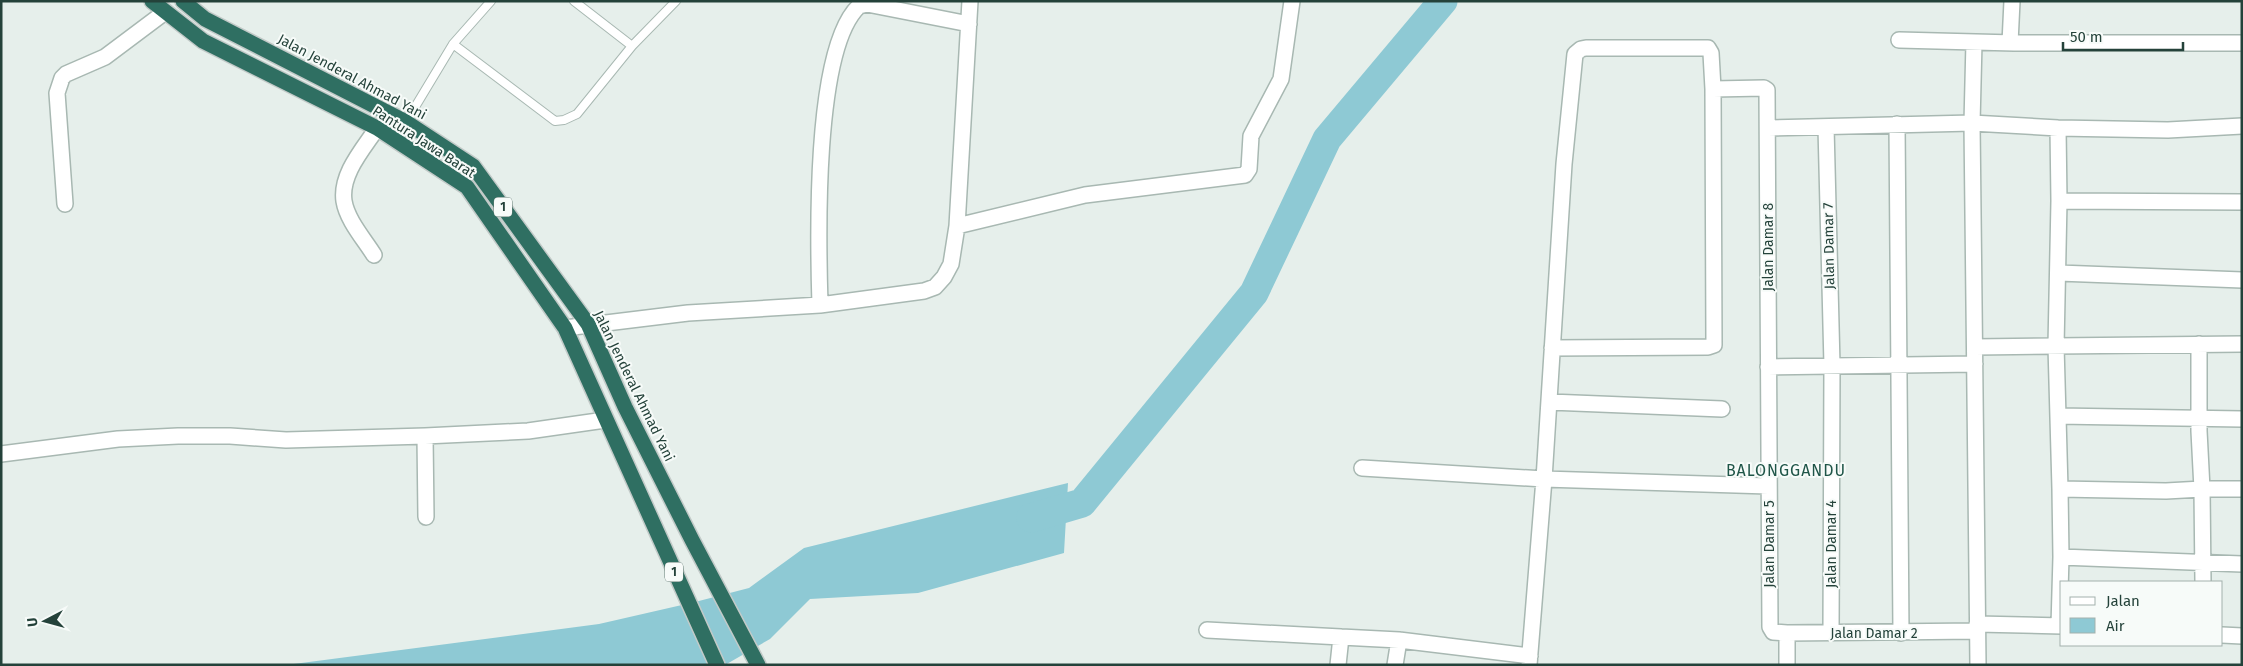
<svg xmlns="http://www.w3.org/2000/svg" width="2243" height="666" font-family="'Fira Sans',sans-serif">
<style>
.water{fill:#8ec9d4}
.lines{fill:none;stroke-linecap:round;stroke-linejoin:round}
.river{stroke:#8ec9d4;stroke-width:29}
.lane-casing{stroke:#a8b8b2;stroke-width:10}
.street-casing{stroke:#a8b8b2;stroke-width:18}
.highway-casing{stroke:#c2cac8;stroke-width:18}
.lane{stroke:#fff;stroke-width:8}
.street{stroke:#fff;stroke-width:15}
.highway{stroke:#2f6f62;stroke-width:15}
.labels{text-anchor:middle;dominant-baseline:central;stroke-width:4;stroke-linejoin:round;paint-order:stroke}
.shield{fill:#f7fbf9;stroke:#637a73;stroke-width:1}
.shield-label{font-size:12px;font-weight:bold;fill:#24423a}
.street-label{font-size:14px;fill:#24423a;stroke:#f7fbf9}
.quarter-label{font-size:16px;letter-spacing:1px;fill:#1f5548;stroke:#f7fbf9}
</style>
<rect width="100%" height="100%" fill="#e6efeb"/>
<!-- water -->
<path class="water" d="M1068,483L1064,553L918,593L810,599L770,639L725,665H286L599,624L695,602L749,588L804,548Z"/>
<g class="lines">
<!-- river -->
<path class="river" d="M1031,518L1082,503L1254,293L1327,139L1443,1"/>
<!-- lane casing -->
<g class="lane-casing">
<path id="lane" d="M574,1L632,46
M453,44L555,121L564,120L577,114L632,46L676,1
M406,122L453,44L491,1"/>
</g>
<!-- street casing -->
<g class="street-casing">
<path id="street" d="M1899,40L2014,43H2242
M1974,42L1972,123L1978,665
M2010,43L2012,1
M1713,89L1764,88L1767,90L1770,627L1773,632L1787,633L1977,631
M1897,124L1901,633
M1826,127L1832,365L1831,633
M1768,128L1972,123L2058,128L2168,130L2242,126
M2058,128L2059,201L2056,346L2060,489
M2059,201L2242,202
M65,204L57,93L62,78L66,74L105,57L165,12
M957,226L1085,195L1245,175L1249,169L1251,136L1281,79L1292,1
M374,255C364,239 347,220 344,201C340,174 364,148 377,128
M2059,273L2242,280
M820,305C818,241 813,49 859,6L867,4L969,24
M565,328L688,313L820,305L924,291L935,287L944,277L951,264L957,226L970,1
M2199,344V431L2202,489H2242
M1975,347L2242,344
M1768,367L1975,364
M1550,402L1722,409
M2058,416L2242,419
M425,436L426,517
M1,454L118,439L178,436H230L286,440L425,436L528,431L605,420
M1362,468L1544,479L1768,486
M2061,557L2242,564
M1977,624L2062,626
M2059,626L2061,557L2060,489L2166,491L2202,489L2203,582
M1207,630L1341,637
M1787,633V665
M2222,635L2242,636
M1338,665L1341,637L1399,640L1530,656
M1395,665L1399,640
M1529,665L1544,479L1564,164L1575,54L1581,49L1586,48H1708L1711,53L1713,89L1714,345L1708,347L1552,348"/>
</g>
<!-- highway casing -->
<g class="highway-casing">
<path id="highway" d="M152,1L203,41L377,128L467,187L565,328L717,665
M183,1L205,19L406,122L473,166L588,324L625,407L692,540L758,665"/>
</g>
<!-- lane -->
<use href="#lane" class="lane"/>
<!-- street -->
<use href="#street" class="street"/>
<!-- highway -->
<use href="#highway" class="highway"/>
</g>
<g class="labels">
<!-- shield labels -->
<g class="shield">
<rect x="494" y="197.5" width="18" height="19" rx="4"/>
<rect x="665" y="562.5" width="18" height="19" rx="4"/>
</g>
<g class="shield-label">
<text x="503" y="207">1</text>
<text x="674" y="572">1</text>
</g>
<!-- street labels -->
<g class="street-label">
<text transform="translate(352 77) rotate(28)">Jalan Jenderal Ahmad Yani</text>
<text transform="translate(424 142) rotate(33)">Pantura Jawa Barat</text>
<text transform="translate(1829 246) rotate(-91)">Jalan Damar 7</text>
<text transform="translate(1768 247) rotate(-90)">Jalan Damar 8</text>
<text transform="translate(634 386) rotate(64)">Jalan Jenderal Ahmad Yani</text>
<text transform="translate(1769 544) rotate(-90)">Jalan Damar 5</text>
<text transform="translate(1831 544) rotate(-90)">Jalan Damar 4</text>
<text x="1874" y="633">Jalan Damar 2</text>
</g>
<!-- quarter labels -->
<g class="quarter-label">
<text x="1786" y="470">BALONGGANDU</text>
</g>
</g>
<!-- border -->
<rect width="2243" height="666" fill="none" stroke="#24423a" stroke-width="5"/>
<!-- legend -->
<rect x="2060" y="581" width="162" height="65" fill="#f7fbf9" stroke="#a3b1ad"/>
<rect x="2070" y="597" width="25" height="8" fill="#ffffff" stroke="#a3b1ad"/>
<text x="2106" y="606" font-size="15" fill="#24423a">Jalan</text>
<rect x="2070" y="618" width="25" height="15" fill="#8ec9d4" stroke="#a3b1ad"/>
<text x="2106" y="631" font-size="15" fill="#24423a">Air</text>
<!-- north arrow -->
<g transform="translate(45 621) rotate(264)" stroke="#f7fbf9" stroke-width="4" paint-order="stroke">
<path d="M0-4L9 19L0 12L-9 19Z" fill="#24423a"/>
<text y="-8" font-size="14" font-weight="bold" text-anchor="middle" fill="#24423a">U</text>
</g>
<!-- scale -->
<path d="M2063 42v8h120v-8" fill="none" stroke="#24423a" stroke-width="2.5"/>
<text x="2070" y="42" font-size="15" fill="#24423a" stroke="#f7fbf9" stroke-width="4" paint-order="stroke">50 m</text>
</svg>
